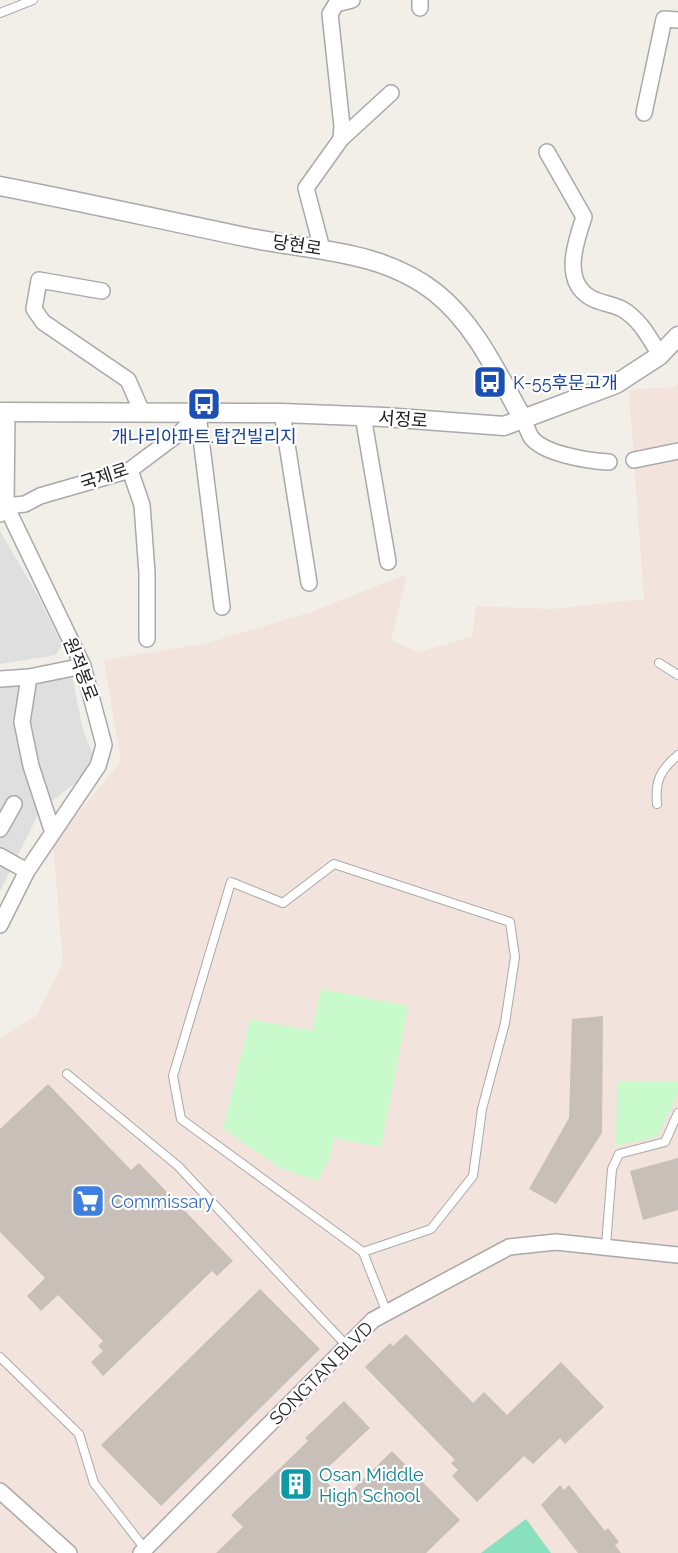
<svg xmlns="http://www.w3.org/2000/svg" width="678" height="1553" font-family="Raleway,'Noto Sans KR',sans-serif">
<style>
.residential{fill:#e0dfdf}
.military{fill:#f3e3dd}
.park{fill:#c8facc}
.pitch{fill:#88e0be}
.building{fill:#c7bfb8}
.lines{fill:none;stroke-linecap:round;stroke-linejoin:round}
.service-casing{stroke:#a9a9a9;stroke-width:10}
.minor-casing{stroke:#a9a9a9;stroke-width:18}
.tertiary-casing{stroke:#a9a9a9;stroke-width:21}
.service{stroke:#fff;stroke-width:8}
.minor{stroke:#fff;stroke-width:15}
.tertiary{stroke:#fff;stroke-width:18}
.labels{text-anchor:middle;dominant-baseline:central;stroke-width:4.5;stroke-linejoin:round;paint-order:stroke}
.street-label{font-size:18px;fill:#222;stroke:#fff}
.transit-label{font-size:18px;fill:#164399;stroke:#fff;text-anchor:start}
.shop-label{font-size:18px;fill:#366cbe;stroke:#fff;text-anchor:start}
.culture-label{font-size:18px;fill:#0d838f;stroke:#fff;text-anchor:start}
</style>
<rect width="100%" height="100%" fill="#f2efe9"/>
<!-- residential -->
<path class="residential" d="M0,531L38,596L62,645L56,655L0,664Z
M72,675L83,731L98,766L41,809L0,891V680Z"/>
<!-- military -->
<path class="military" d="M678,384V1553H0V1038L36,1016L63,964L53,843L121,761L104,660L207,643L311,612L407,574L391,640L418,652L472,637L476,606L552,609L644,599L629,390L672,387Z"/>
<!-- park -->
<path class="park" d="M321,989L408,1006L381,1147L334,1138L329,1160L317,1181L280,1168L223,1128L250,1019L312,1031Z
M617,1082H678V1092L658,1136L616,1146Z"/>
<!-- pitch -->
<path class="pitch" d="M526,1519L551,1553H481Z"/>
<!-- building -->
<path class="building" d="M603,1016L602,1133L556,1204L529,1189L569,1118L572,1019Z
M48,1084L131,1170L139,1163L233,1261L217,1276L212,1271L103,1376L91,1362L103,1351L98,1346L103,1341L58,1295L41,1311L27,1296L45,1278L0,1232V1129Z
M678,1158V1210L643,1220L630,1171Z
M260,1289L320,1349L161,1506L101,1445Z
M406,1334L473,1403L484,1392L507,1415L561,1362L604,1407L565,1444L560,1438L533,1464L524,1456L477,1502L452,1476L458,1470L451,1463L455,1460L365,1367L390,1343L393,1346Z
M344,1401L370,1428L320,1475L343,1499L392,1451L460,1520L426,1553H216L243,1527L231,1515L308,1441L305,1438Z
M560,1485L564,1490L569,1485L605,1531L608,1528L619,1542L615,1545L621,1553H578L541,1505Z"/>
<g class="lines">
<!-- service casing -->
<g class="service-casing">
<path id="service" d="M0,13L33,0
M659,663L678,675
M657,804C655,781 660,770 678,755
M67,1074L178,1166L347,1346
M606,1245L612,1169L619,1154L665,1142L678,1113
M363,1252L431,1229L473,1176L482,1109L505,1023L515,957L510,922L334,864L283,903L231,882L173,1076L181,1119L363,1252L387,1313
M0,1357L79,1434L94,1483L145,1549"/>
</g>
<!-- minor casing -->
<g class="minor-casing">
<path id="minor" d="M420,8V0
M644,113L664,19L678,20
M341,139L391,93
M547,152L584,217C576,241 561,281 591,298C600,303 612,304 622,309C640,319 650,339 660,355
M322,249L306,188L341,139L342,126L330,14L336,4L352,0
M102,291L39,280L34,309L43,322L128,380L142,412
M282,413L309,583
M198,414L222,607
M363,416L388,562
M523,419C526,425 528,432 531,437C543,454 589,461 609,462
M634,460L678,451
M130,470L142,505L147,573V639
M0,514L6,506L25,504L40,496L130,470L182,431L198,414
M29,677L22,722L31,766L52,830
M0,679L29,677L83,666
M0,829L14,804
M0,856L27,871
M0,925L27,871L98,766L104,745L83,666L6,506L7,412
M0,1491L69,1553
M141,1553L373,1320L509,1247L556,1242L678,1255"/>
</g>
<!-- tertiary casing -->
<g class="tertiary-casing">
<path id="tertiary" d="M0,186C84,202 167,221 250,238C314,251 382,250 436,293C476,325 498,375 523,419
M0,412L282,413L384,417L504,426L616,384L659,356L678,336"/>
</g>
<!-- service -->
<use href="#service" class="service"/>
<!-- minor -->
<use href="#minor" class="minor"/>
<!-- tertiary -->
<use href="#tertiary" class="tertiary"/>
</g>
<!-- icons -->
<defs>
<g id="bus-square" transform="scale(1.725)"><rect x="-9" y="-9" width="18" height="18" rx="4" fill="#1a4fb4" stroke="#fff"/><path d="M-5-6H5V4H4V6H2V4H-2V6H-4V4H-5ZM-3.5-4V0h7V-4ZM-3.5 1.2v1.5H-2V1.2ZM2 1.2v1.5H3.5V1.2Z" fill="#fff"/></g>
<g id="supermarket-square" transform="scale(1.725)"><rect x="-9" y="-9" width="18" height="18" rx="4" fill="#3f7fe0" stroke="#fff"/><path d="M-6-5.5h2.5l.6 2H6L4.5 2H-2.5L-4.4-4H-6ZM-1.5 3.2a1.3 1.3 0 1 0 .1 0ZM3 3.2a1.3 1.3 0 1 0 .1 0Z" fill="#fff"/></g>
<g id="building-square" transform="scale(1.725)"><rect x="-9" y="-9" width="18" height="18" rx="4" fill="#0f9aa8" stroke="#fff"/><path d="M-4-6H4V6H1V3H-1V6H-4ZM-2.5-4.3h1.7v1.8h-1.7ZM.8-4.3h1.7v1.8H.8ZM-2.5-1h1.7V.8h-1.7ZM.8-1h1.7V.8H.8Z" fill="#fff"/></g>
</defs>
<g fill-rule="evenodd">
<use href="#bus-square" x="490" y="382"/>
<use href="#bus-square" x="204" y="404"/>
<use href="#supermarket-square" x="88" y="1201"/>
<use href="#building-square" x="296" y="1484"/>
</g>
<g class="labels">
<!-- street labels -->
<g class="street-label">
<text transform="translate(297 245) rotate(9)">당현로</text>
<text transform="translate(403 419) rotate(4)">서정로</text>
<text transform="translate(104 476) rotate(-18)">국제로</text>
<text transform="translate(81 669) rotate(69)">원적봉로</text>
<text transform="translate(321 1373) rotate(-45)">SONGTAN BLVD</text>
</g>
<!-- transit labels -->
<g class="transit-label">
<text x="513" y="382">K-55후문고개</text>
<text x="204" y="436" text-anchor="middle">개나리아파트.탑건빌리지</text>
</g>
<!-- shop labels -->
<g class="shop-label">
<text x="111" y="1201">Commissary</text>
</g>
<!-- culture labels -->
<g class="culture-label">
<text x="319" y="1474">Osan Middle<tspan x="319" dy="21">High School</tspan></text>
</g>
</g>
</svg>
